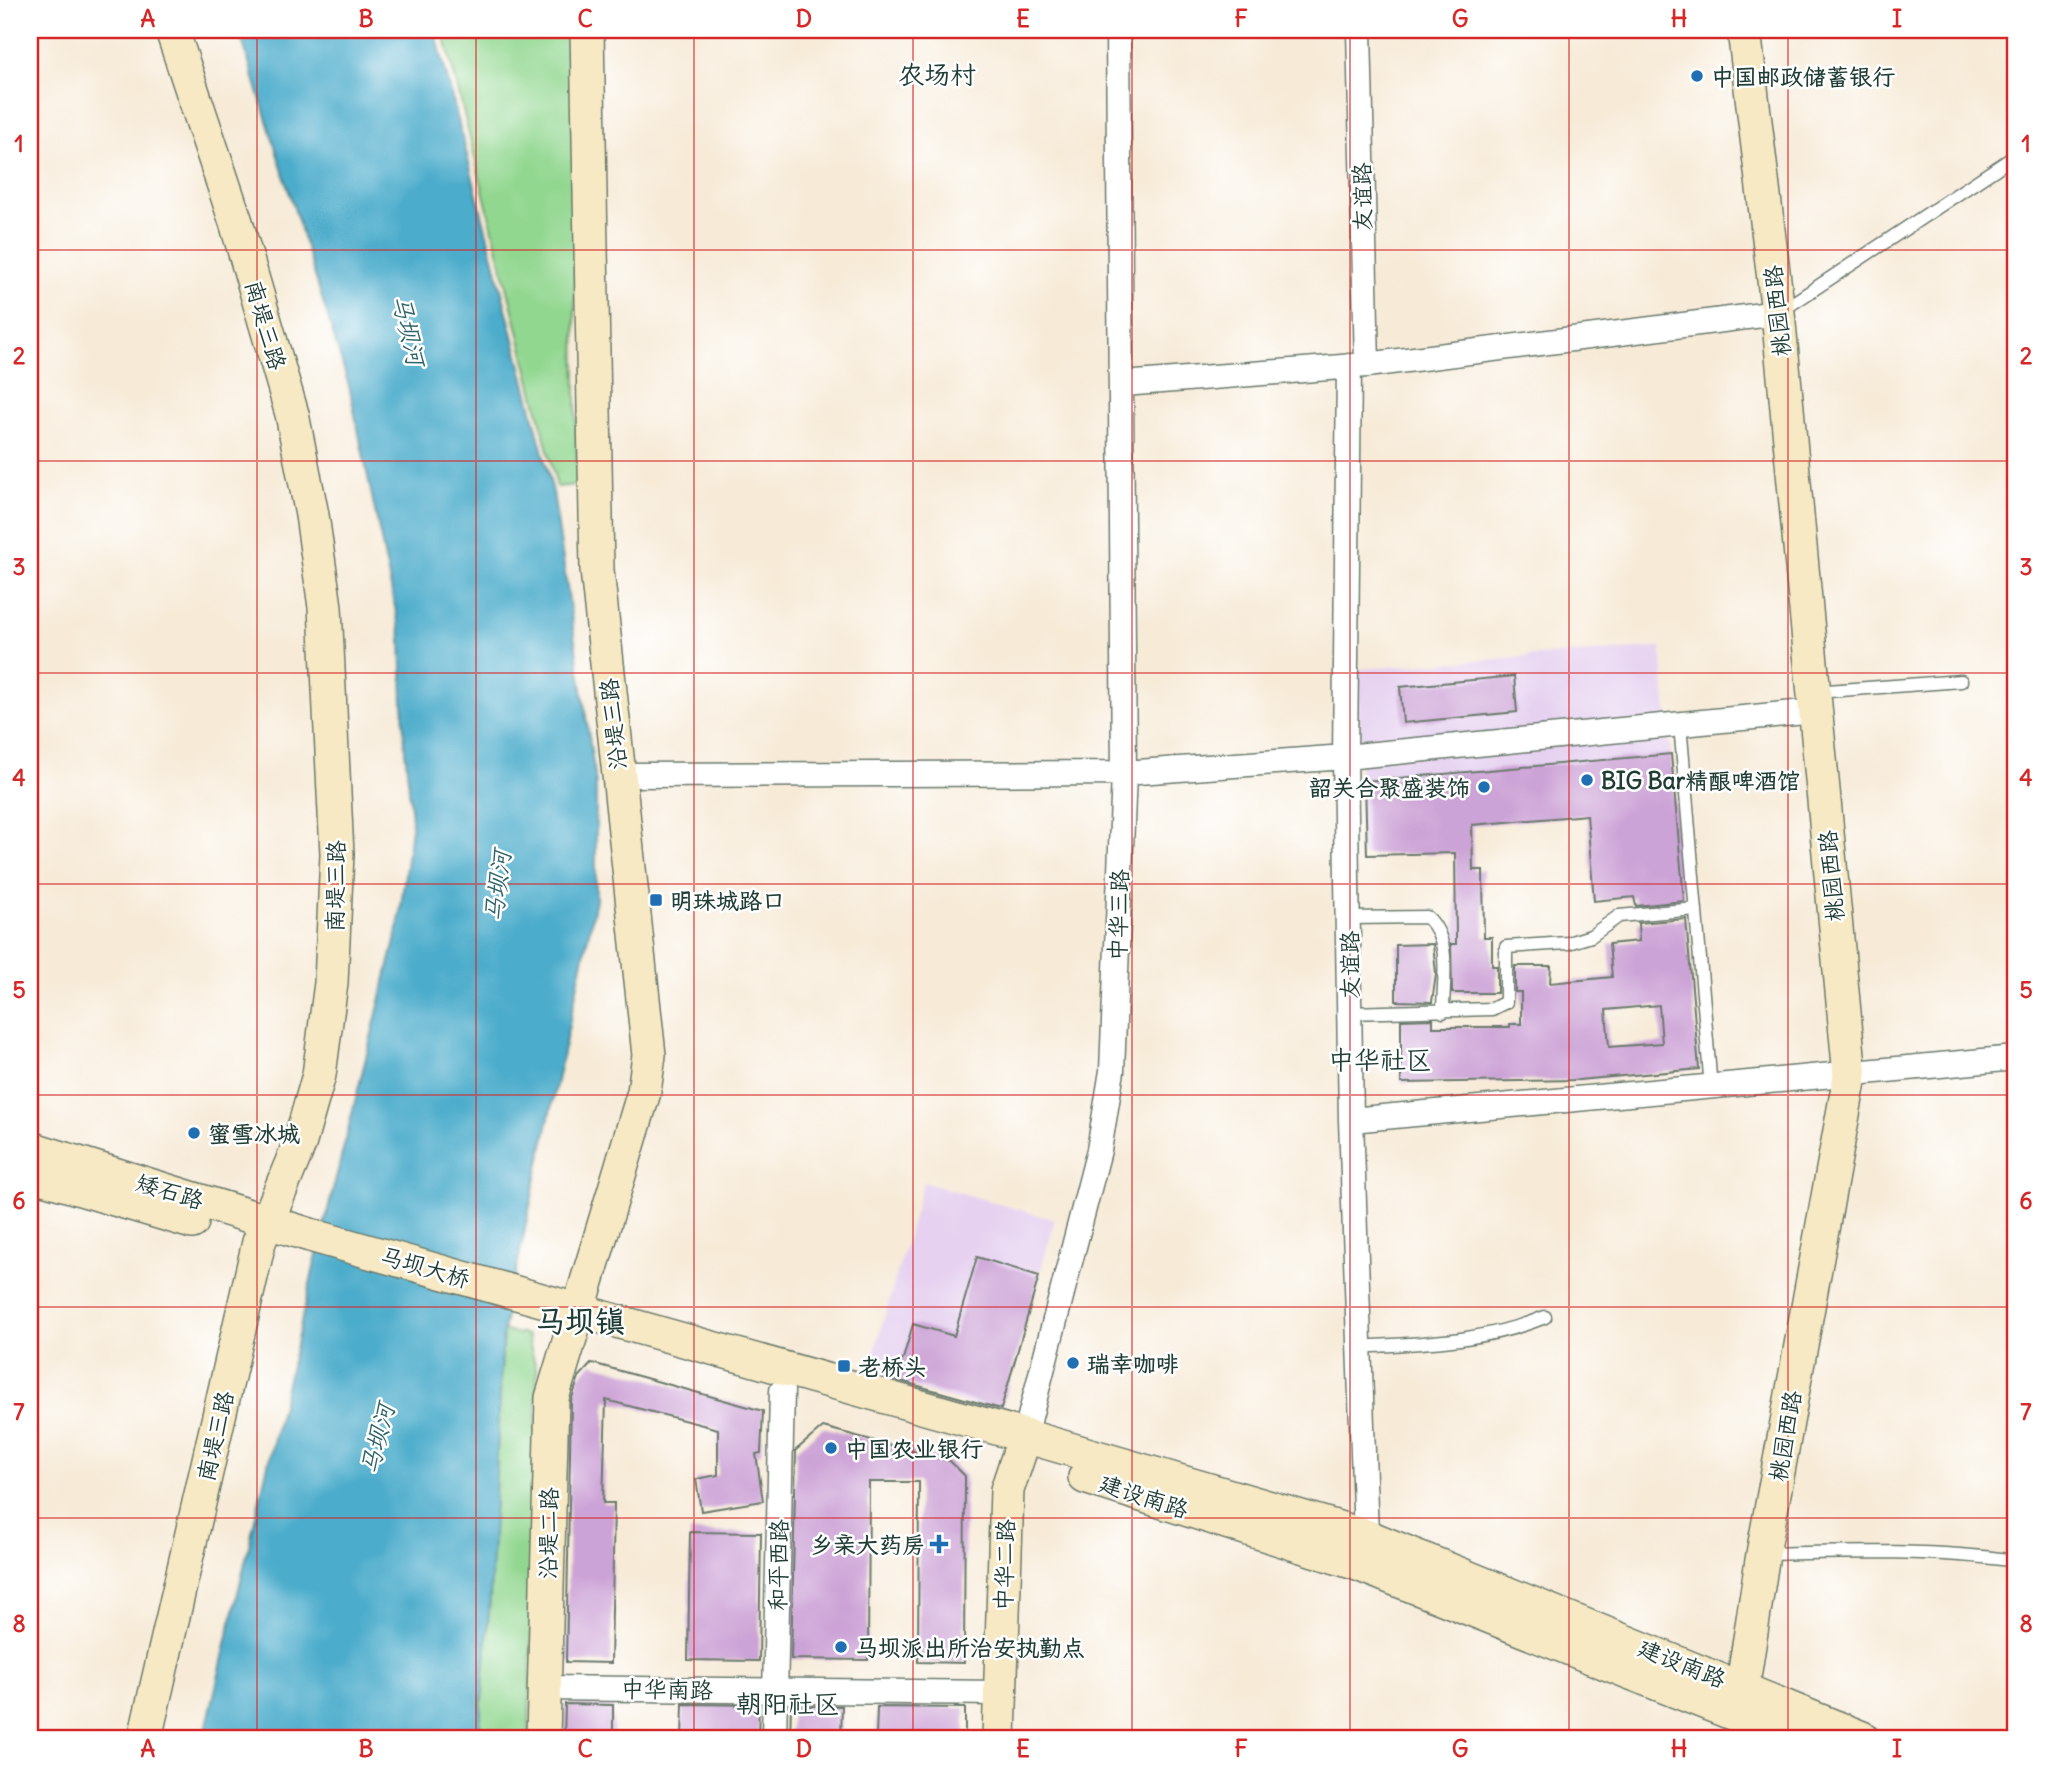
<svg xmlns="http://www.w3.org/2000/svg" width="2045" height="1768" font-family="Delius,'LXGW WenKai TC',sans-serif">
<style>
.built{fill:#e6d2f0}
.green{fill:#92d790;stroke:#588a62;stroke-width:2}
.water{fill:#4caccb;stroke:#367480;stroke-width:2}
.building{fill:#cca3d6;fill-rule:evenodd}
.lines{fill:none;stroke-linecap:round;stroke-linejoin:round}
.lane-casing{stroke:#6b7a6d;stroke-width:15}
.street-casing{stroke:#6b7a6d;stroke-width:27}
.secondary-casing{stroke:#6b7a6d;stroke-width:36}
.lane{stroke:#fff;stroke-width:12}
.street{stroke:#fff;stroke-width:24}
.secondary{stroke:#f7e9c3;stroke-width:33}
.grid{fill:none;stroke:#d62828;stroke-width:2;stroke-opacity:0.55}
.poi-dot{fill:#1f6fb2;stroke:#fff;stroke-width:2.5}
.labels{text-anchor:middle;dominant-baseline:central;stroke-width:5;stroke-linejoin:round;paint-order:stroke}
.poi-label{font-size:23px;font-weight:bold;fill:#1f3d34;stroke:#fff;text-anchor:start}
.street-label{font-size:23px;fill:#1f3d34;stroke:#fff}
.water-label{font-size:24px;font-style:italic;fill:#2f6469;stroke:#fff}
.quarter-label{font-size:26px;fill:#1f3d34;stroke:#fff}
.district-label{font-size:30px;font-weight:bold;fill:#1f3d34;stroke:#fff}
.neatline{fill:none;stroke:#d62828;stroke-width:2.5}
.grid-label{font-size:23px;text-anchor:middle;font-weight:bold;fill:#d62828}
</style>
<rect width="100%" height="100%" fill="#fff"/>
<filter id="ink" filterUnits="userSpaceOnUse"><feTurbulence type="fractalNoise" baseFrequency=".0143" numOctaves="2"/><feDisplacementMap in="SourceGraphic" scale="14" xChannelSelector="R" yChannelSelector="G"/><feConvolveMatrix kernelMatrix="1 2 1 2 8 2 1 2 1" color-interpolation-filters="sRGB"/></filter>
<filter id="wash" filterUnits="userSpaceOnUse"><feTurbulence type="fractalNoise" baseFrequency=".00686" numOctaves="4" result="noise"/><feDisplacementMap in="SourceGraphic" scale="28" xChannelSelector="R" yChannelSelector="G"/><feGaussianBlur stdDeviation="1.57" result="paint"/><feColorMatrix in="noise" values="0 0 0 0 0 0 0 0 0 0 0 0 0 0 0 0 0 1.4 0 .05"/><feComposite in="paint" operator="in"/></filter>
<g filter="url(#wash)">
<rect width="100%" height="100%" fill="#f7ebd8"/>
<!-- built -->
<path class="built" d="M1661,647L1684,901L1634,905L1627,812L1429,829V853L1360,855L1358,669Z
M923,1182L1055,1220L1000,1413L868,1375Z"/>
<!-- green -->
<path class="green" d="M443,30H572L577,485L557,487Z
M503,1331L527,1335L537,1371L529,1738H479L490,1598Z"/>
<!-- water -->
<path class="water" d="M239,30H435L553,492L596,784V900L503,1331L490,1598L479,1738H204L317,1254L398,929L412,820L404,740L401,636L349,386Z"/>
<g id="blocks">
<!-- building -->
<path class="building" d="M1514,676L1517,712L1403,723L1400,687Z
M1671,754L1684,901L1636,906L1634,897L1594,901L1587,815L1472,825L1473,870H1483L1484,937H1492V966H1497V993H1452L1451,944H1456V937L1455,853L1367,855L1365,781Z
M1686,919L1699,1069L1578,1080L1401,1083V1020L1433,1019V1027H1510V1024H1521V992H1515V966H1551L1550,983L1612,977L1609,944L1639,941L1638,923ZM1659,1005L1662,1043L1609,1047L1606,1010Z
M1433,944L1436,974L1432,1002L1396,1001V945Z
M977,1257L1039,1276L1001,1409L897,1380L913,1324L954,1336Z
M592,1363L763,1411L761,1453L756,1454L763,1501L701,1511L696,1479L718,1475V1429L606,1400L603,1503H614L611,1663L566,1662L571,1401L579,1377Z
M823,1427L950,1461L965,1476L964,1663L918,1662L919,1482H869L868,1660L791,1659L796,1450Z
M690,1532L761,1533L759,1661L688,1660Z
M565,1704L613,1705V1738H564Z
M683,1704L759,1705L758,1738H682Z
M791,1706H842L841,1738H790Z
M877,1707L965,1708V1738H876Z"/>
</g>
</g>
<g filter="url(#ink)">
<use href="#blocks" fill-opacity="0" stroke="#6b7a6d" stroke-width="2"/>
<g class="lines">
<!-- lane casing -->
<g class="lane-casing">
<path id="lane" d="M1781,311L2015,156
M1814,692L1961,681
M1680,724L1711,1088
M1349,918L1427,917C1452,940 1443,980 1443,1012
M1349,1013L1492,1009L1506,1002V947L1568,943L1591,936L1619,916L1696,909
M1359,1347C1424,1343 1484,1342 1545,1317
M1764,1554C1847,1552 1932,1549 2015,1561"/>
</g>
<!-- street casing -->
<g class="street-casing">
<path id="street" d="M1359,30L1367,365
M1349,366L1345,757L1351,1120L1366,1536L1360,1550
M1123,384L1367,365L1778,313
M619,775L1124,773L1345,757L1815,711
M1351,1120L2015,1058
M1025,1436L1099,1150L1112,1071L1124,773L1118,30
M544,1688L1000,1693
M774,1738L782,1391"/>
</g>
<!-- secondary casing -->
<g class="secondary-casing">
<path id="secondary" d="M30,1148L310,1235L1025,1436L1366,1536L1862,1738
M30,1174L192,1222
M1085,1477L1355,1563L1794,1738
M1739,1710L1763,1554L1850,1076L1778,313L1744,30
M145,1738L259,1242L299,1145L319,1075L331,983L337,854L325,607L312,515L292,414L236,222L172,30
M543,1738L552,1398L644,1092L649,1055L597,570L587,30
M999,1738L1007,1490L1025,1436"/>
</g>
<!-- lane -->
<use href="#lane" class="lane"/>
<!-- street -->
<use href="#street" class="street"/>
<!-- secondary -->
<use href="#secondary" class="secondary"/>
</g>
</g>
<!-- grid -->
<path class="grid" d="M257,30V1738M476,30V1738M694,30V1738M913,30V1738M1132,30V1738M1350,30V1738M1569,30V1738M1788,30V1738M30,250H2015M30,461H2015M30,673H2015M30,884H2015M30,1095H2015M30,1307H2015M30,1518H2015"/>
<!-- markers -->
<g class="poi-dot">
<circle cx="1697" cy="76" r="7"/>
<circle cx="1587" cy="780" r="7"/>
<circle cx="1484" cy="787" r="7"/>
<rect x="649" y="893" width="14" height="14" rx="3.5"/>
<circle cx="194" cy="1133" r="7"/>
<circle cx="1073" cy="1363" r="7"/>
<rect x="837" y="1359" width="14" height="14" rx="3.5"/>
<circle cx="831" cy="1448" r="7"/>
<path d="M935.5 1533.5h7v7h7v7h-7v7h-7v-7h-7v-7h7z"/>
<circle cx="841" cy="1647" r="7"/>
</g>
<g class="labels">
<!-- poi labels -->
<g class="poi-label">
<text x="1711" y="76">中国邮政储蓄银行</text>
<text x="1601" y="780">BIG Bar精酿啤酒馆</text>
<text x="1470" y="787" text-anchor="end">韶关合聚盛装饰</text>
<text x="670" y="900">明珠城路口</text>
<text x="208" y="1133">蜜雪冰城</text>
<text x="1087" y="1363">瑞幸咖啡</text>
<text x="858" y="1366">老桥头</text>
<text x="845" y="1448">中国农业银行</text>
<text x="925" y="1544" text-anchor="end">乡亲大药房</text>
<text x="855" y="1647">马坝派出所治安执勤点</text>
</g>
<!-- street labels -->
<g class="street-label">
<text transform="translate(1362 197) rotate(-91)">友谊路</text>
<text transform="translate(1777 311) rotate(-96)">桃园西路</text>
<text transform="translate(266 325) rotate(74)">南堤三路</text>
<text transform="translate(613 724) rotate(-96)">沿堤三路</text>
<text transform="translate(1831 876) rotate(-95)">桃园西路</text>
<text transform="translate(335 886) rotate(-89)">南堤三路</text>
<text transform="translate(1118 915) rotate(-88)">中华三路</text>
<text transform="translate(1349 965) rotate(-90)">友谊路</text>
<text transform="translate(170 1191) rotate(17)">矮石路</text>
<text transform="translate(425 1267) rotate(16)">马坝大桥</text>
<text transform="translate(215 1436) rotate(-77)">南堤三路</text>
<text transform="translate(1785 1436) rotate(-80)">桃园西路</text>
<text transform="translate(1144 1496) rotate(18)">建设南路</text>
<text transform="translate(548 1533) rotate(-89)">沿堤二路</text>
<text transform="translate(778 1565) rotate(-89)">和平西路</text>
<text transform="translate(1004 1565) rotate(-88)">中华二路</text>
<text transform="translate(1682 1663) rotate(22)">建设南路</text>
<text transform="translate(667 1689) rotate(1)">中华南路</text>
</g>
<!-- water labels -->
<g class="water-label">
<text transform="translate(409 330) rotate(77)">马坝河</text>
<text transform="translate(497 886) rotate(-83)">马坝河</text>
<text transform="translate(377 1439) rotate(-76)">马坝河</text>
</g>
<!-- quarter labels -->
<g class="quarter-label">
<text x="937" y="74">农场村</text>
<text x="1380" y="1059">中华社区</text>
<text x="788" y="1703">朝阳社区</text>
</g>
<!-- district labels -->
<g class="district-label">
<text x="580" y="1321">马坝镇</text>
</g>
</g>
<!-- margin -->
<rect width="2045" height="1768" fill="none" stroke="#fff" stroke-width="77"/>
<rect x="38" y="38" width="1969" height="1692" class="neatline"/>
<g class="grid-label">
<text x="148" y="27">A</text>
<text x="366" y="27">B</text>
<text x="585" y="27">C</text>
<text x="804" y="27">D</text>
<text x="1023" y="27">E</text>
<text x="1241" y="27">F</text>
<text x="1460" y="27">G</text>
<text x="1679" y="27">H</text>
<text x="1897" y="27">I</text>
<text x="19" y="152">1</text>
<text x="2026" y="152">1</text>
<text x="19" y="364">2</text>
<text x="2026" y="364">2</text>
<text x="19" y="575">3</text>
<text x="2026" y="575">3</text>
<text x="19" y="786">4</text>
<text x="2026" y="786">4</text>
<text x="19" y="998">5</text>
<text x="2026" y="998">5</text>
<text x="19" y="1209">6</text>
<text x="2026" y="1209">6</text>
<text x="19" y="1420">7</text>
<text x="2026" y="1420">7</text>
<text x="19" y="1632">8</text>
<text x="2026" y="1632">8</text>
<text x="148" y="1757">A</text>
<text x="366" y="1757">B</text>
<text x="585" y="1757">C</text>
<text x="804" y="1757">D</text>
<text x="1023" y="1757">E</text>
<text x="1241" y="1757">F</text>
<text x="1460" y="1757">G</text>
<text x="1679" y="1757">H</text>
<text x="1897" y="1757">I</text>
</g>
</svg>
